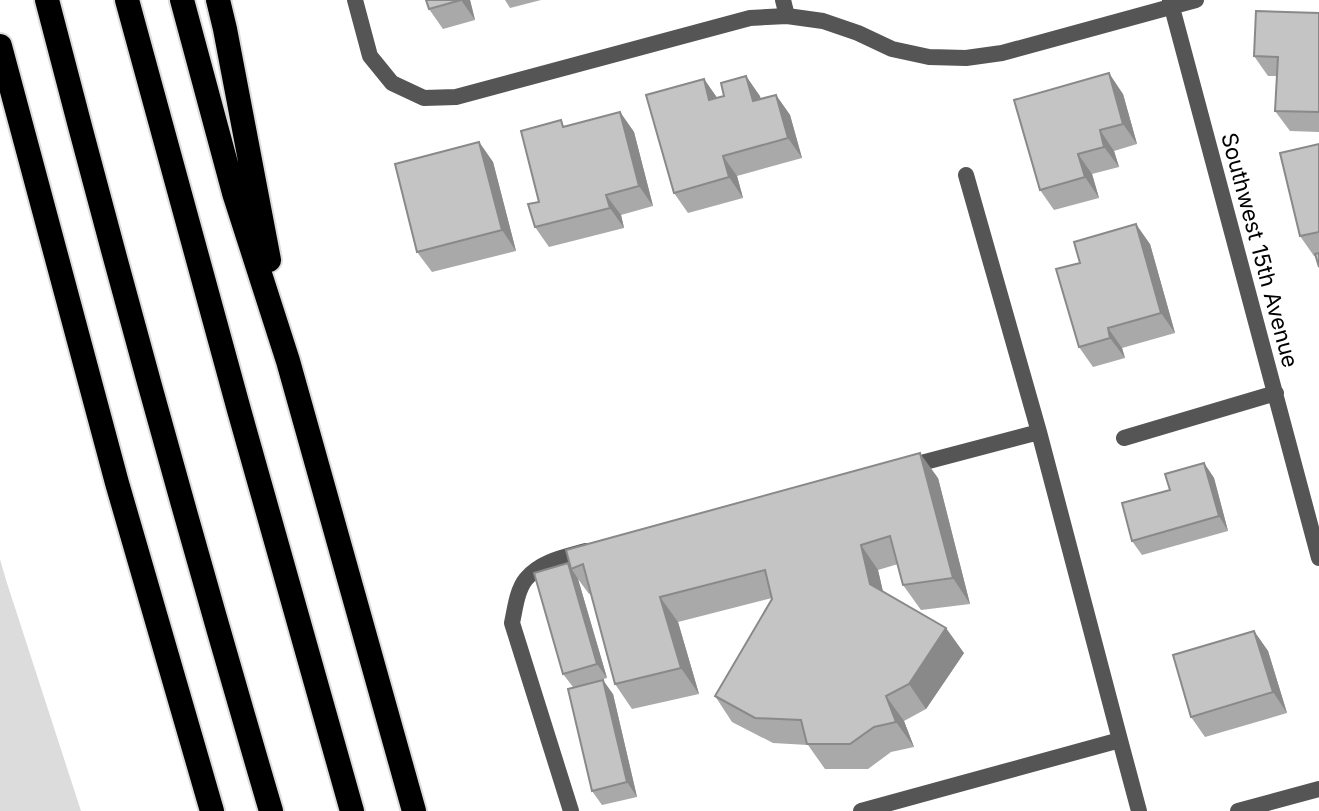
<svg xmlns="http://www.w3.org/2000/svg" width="1319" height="811" font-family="Inter,sans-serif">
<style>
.green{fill:#dcdcdc}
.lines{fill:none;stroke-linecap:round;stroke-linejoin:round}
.motorway-casing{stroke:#dbdbdb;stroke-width:28}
.service{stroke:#555;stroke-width:16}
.minor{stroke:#555;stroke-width:16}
.tertiary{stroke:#555;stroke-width:16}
.motorway{stroke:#000;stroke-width:24}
.wall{fill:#a9a9a9}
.shaded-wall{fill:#898989}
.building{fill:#c4c4c4;stroke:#898989;stroke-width:2}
.labels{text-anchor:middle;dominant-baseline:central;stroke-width:6;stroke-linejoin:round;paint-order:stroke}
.street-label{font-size:22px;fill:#000;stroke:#fff}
</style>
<rect width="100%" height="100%" fill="#fff"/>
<!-- green -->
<path class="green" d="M0,559L6,580L81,811H0Z"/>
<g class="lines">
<!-- motorway casing -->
<g class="motorway-casing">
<path id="motorway" d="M47,0C117,271 192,542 271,811
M127,0L239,410L352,811
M182,0L234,193L288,361L414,811
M218,0L225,29L269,260
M0,46L117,483L212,811"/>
</g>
<!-- service -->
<path class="service" d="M966,175L1039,432L1120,740
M906,467L1039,432
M571,811L512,623C515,609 517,590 526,579C541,561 565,557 586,551
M861,811L1120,740L1139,811"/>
<!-- minor -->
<path class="minor" d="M355,0L370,56L392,83L424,98L456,97L750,18L787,16L783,0
M1170,0L1319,558
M787,16L823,21L858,33L892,49L929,57L966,58L1002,53L1196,0
M1124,438L1276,393"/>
<!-- tertiary -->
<path class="tertiary" d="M1238,811L1319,789"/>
<!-- motorway -->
<use href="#motorway" class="motorway"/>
</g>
<!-- wall -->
<path class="wall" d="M426,0H470L475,20L443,29L429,9Z
M505,0H541L510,8Z
M1319,13V132L1290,131L1275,111L1277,76H1268L1254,56Z
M746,76L761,99L776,95L790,115L802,158L737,176L743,198L688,213L674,193L704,79L717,98L724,96Z
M1123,94L1137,144L1114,151L1119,167L1092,174L1099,198L1054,210L1040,190Z
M620,112L634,132L653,206L621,215L624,228L549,247L535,227L539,202L566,127Z
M479,142L493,162L516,251L432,272L417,252Z
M1319,144V267L1316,256H1314L1300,236Z
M1150,244L1175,333L1122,348L1125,358L1093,367L1079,347Z
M1204,463L1214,478L1228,531L1142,555L1132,541L1170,490Z
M938,478L970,604L921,610L903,585L898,564L878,570L883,592L964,653L926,709L904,721L914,747L891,752L868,769H825L808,745L773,743L732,722L715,696L772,599V598L678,622L699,694L632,709L615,684L591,593L589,594L578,579L607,678L588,684L613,694L637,797L602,805L592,791L573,687L563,674L568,563L571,567Z
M1254,631L1268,651L1287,713L1205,737L1191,717Z"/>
<!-- shaded-wall -->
<path class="shaded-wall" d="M461,0H470L475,20Z
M1109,73L1123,94L1137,144L1123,124Z
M746,76L760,96L767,121L753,101Z
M704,79L718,99L709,100Z
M776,95L790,115L802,158L788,138Z
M620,112L634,132L653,206L639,186Z
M1100,130L1114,151L1119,167L1104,147Z
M479,142L493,162L516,251L502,230Z
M1078,154L1092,174L1099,198L1085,177Z
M723,156L737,176L743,198L729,177Z
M606,195L621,215L624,228L610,208Z
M1136,224L1150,244L1175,333L1161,313Z
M1108,328L1122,348L1125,358L1110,338Z
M920,453L938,478L970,604L953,578Z
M1204,463L1214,478L1228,531L1219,516Z
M861,545L878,570L887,609L870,584Z
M568,563L578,579L607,678L597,664Z
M660,597L678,622L699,694L681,668Z
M946,628L964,653L926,709L909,684Z
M1254,631L1268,651L1287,713L1273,692Z
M603,680L613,694L637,797L627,782Z
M886,696L904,721L914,747L896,722Z"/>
<!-- building -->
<path class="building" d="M426,0H461L429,9Z
M1256,11L1319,13V112L1275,111L1278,57L1254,56Z
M1109,73L1123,124L1100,130L1104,147L1078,154L1085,177L1040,190L1014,100Z
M746,76L753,101L776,95L788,138L723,156L729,177L674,193L646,95L704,79L709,100L724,96L721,83Z
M620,112L639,186L606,195L610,208L535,227L528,204L539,202L521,131L561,120L563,127Z
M479,142L502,230L417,252L395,164Z
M1319,144V232L1300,236L1280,153Z
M1136,224L1161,313L1108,328L1110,338L1079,347L1056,269L1080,263L1074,242Z
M1319,253V267L1315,254Z
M920,453L953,578L903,585L890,536L861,545L870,584L946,628L909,684L886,696L896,722L874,727L850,744H807L801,720L755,718L715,696L772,599L765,570L660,597L681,668L615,684L583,564L571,569L566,550Z
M1204,463L1219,516L1132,541L1122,503L1170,490L1165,474Z
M568,563L597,664L563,674L534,573Z
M1254,631L1273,692L1191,717L1173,655Z
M603,680L627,782L592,791L568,689Z"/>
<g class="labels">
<!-- street labels -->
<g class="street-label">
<text transform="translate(1260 250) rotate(75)">Southwest 15th Avenue</text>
</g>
</g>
</svg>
